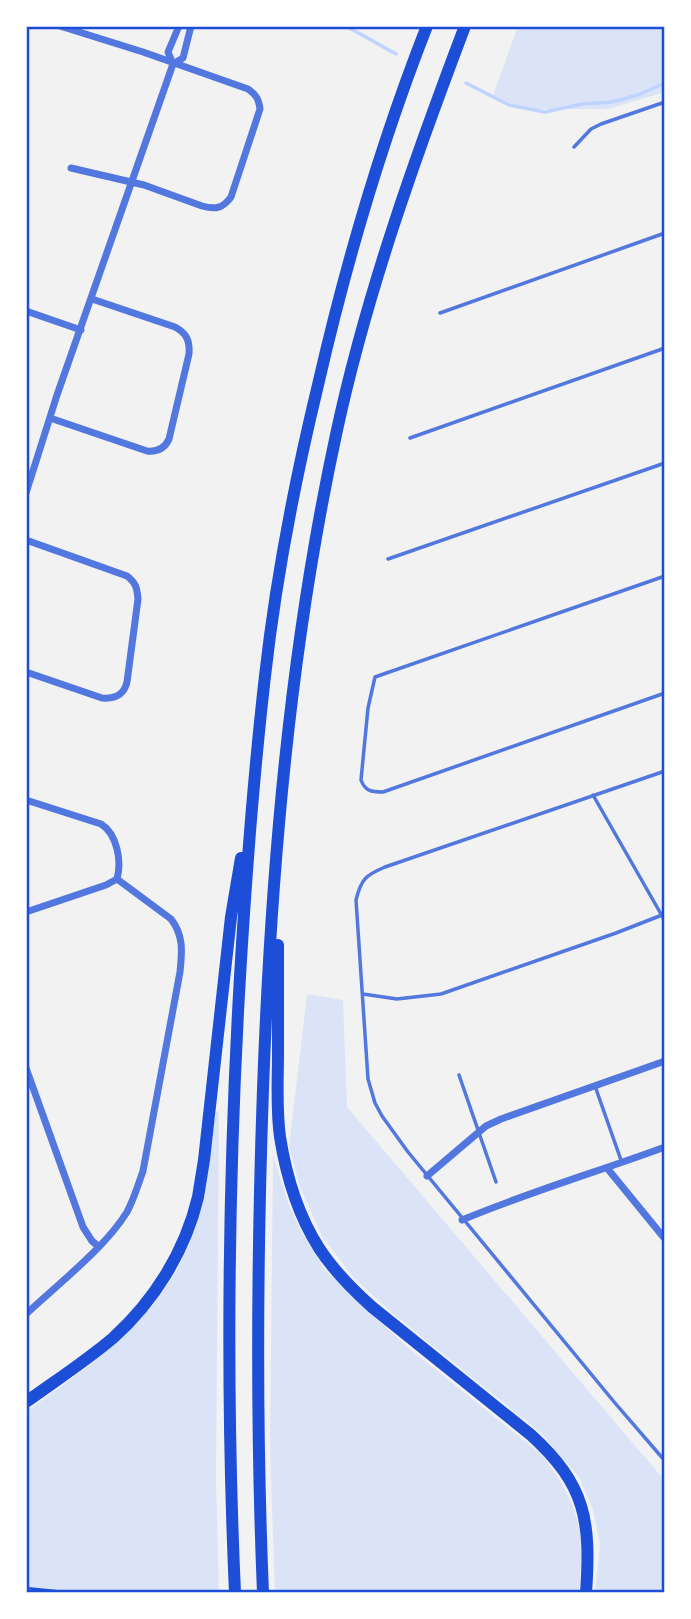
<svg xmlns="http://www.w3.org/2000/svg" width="691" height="1619" font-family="'Fira Sans Condensed',sans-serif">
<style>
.green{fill:#dbe4f7}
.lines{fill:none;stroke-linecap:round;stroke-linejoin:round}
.stream{stroke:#bfd3fe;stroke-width:3.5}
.path{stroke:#1d4ed8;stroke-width:2.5}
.service{stroke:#5277de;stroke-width:3.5}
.minor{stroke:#5277de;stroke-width:7}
.motorway{stroke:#1d4ed8;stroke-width:12}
.neatline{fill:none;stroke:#1d4ed8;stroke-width:2.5}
</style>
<rect width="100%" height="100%" fill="#f2f2f2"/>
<!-- green -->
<path class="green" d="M518,26H665V92L608,109H534L492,98Z
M307,994L343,1000L347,1107L665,1481V1593H595L600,1544L593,1510L579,1477L541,1433L392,1313L353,1277L322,1236L300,1187L289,1147Z
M216,1111L219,1112L216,1478L219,1593H26V1412C94,1362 161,1319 192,1237C207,1197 210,1153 216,1111Z
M273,1155L288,1203L301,1231L325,1270L406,1346L541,1454C580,1504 585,1531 579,1593H275L270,1448Z"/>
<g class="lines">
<!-- stream -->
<path class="stream" d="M346,26L396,54
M466,83L509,105L545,112L582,104L612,102L638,95L665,83"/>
<!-- path -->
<path class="path" d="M26,1588L75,1593"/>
<!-- service -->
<path class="service" d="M574,147L591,129L601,124L665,102
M440,313L665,233
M410,438L665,348
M388,559L665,463
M665,576L375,677L368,708L361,780C365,791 371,792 383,792L665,693
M665,771L385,867C366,875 361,879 356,900L368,1079L375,1103L382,1116L408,1152L615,1403L665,1461
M593,795L665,921
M363,994L397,999L441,994L616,933L662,915
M459,1075L496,1182
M595,1086L622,1163"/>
<!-- minor -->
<path class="minor" d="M60,26L143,52L248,89C256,95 259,99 260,109L231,197C223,208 216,210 202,206L144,185L71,168
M173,64L168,52L179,26
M26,311L81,330
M50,418L147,451C157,452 165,448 169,439L189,354C190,340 186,333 175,327L92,299
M26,493L57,395L173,64L183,58L191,26
M26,540L127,576C136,583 137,588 138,599L127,682C124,695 115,699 102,698L26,672
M26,800L101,824C117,834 122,861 117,879
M26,912L106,885L117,879
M26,1068L83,1227L92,1241L99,1247
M607,1168L665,1239
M427,1176L486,1126L501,1119L665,1061
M462,1220C529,1192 597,1172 665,1147
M26,1314C58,1284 105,1248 127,1212C134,1199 138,1185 143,1171L180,972C182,952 184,936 171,919L117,879"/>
<!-- motorway -->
<path class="motorway" d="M278,945C278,981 278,1016 278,1052C278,1080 276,1109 280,1137C286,1175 298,1215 319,1248C333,1270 352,1289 372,1307L531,1435C586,1485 591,1521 586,1593
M26,1402C55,1381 86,1361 113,1338C154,1301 185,1252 198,1197C200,1185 202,1173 204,1160L231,917L241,858
M235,1593C226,1393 228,1193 239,994C245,888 253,781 265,676C276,578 295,480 318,385C346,263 381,143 427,26
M263,1593C256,1425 257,1257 263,1089C271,868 290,646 337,430C367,292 415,158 465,26"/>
</g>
<!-- border -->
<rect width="691" height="1619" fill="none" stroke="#ffffff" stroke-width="56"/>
<rect x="28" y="28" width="635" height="1563" class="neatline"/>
</svg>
